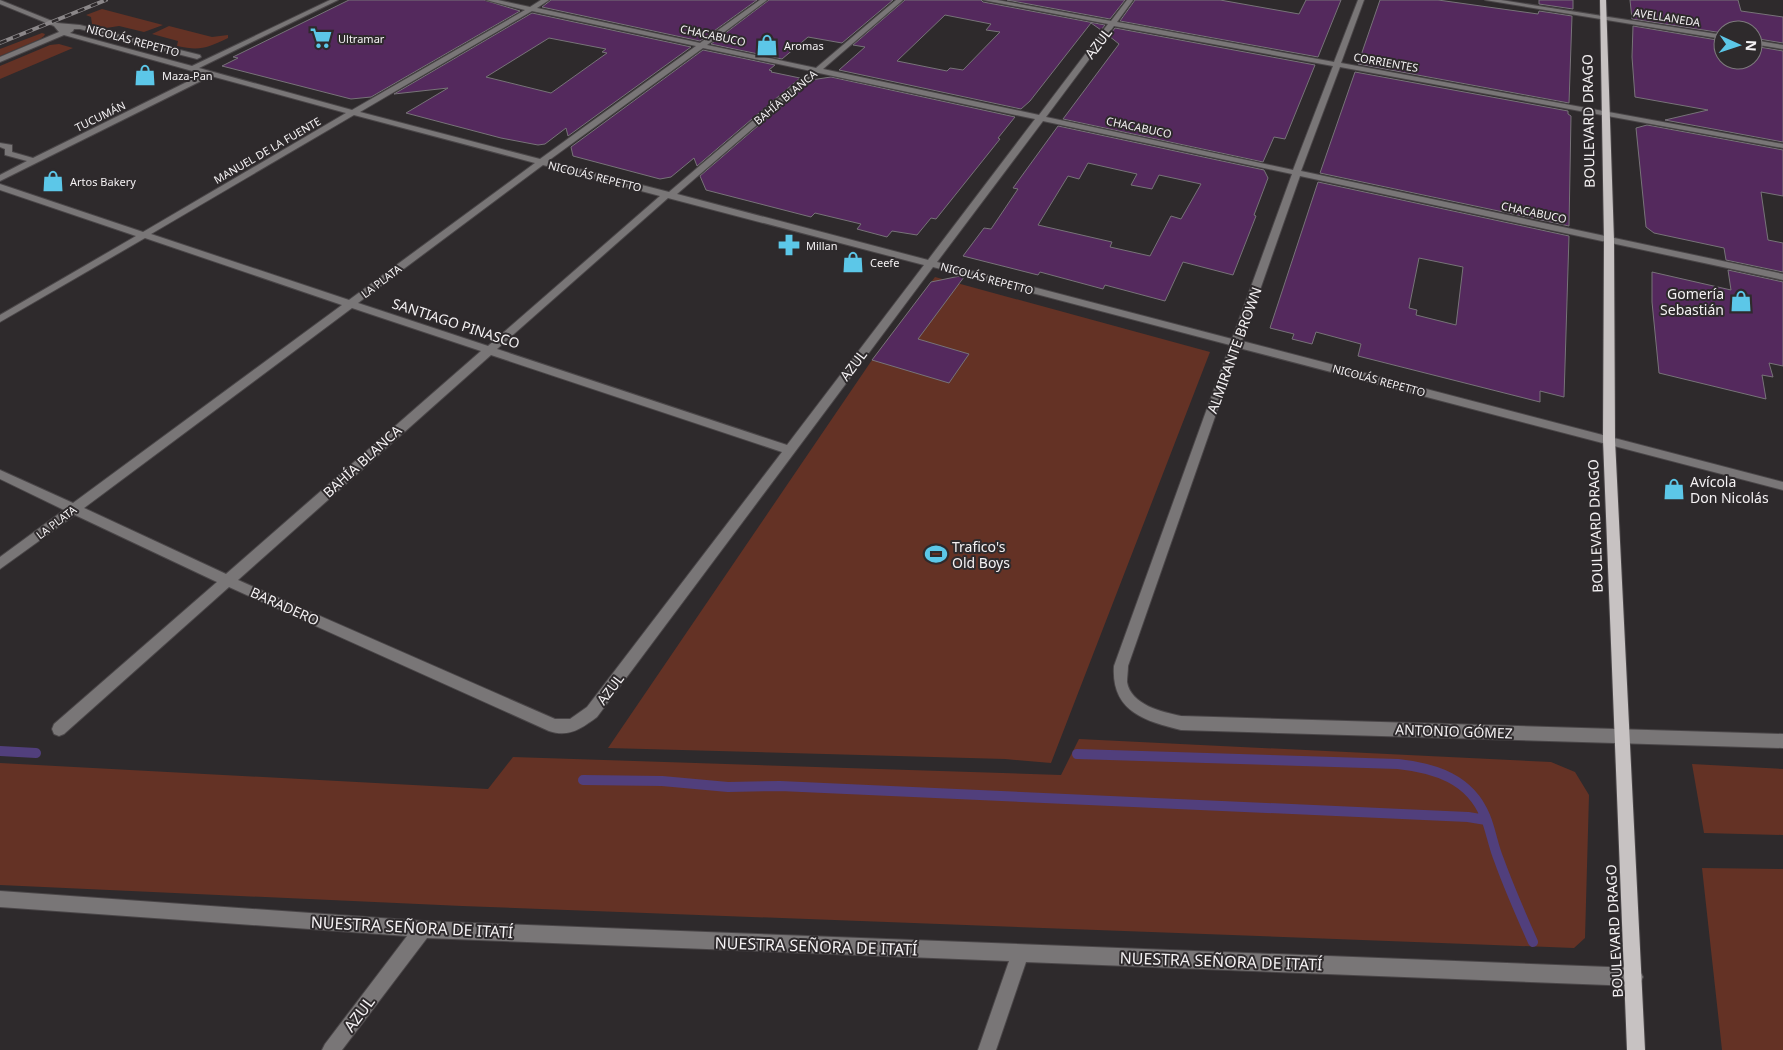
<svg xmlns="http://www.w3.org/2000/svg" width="1783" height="1050" font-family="'Noto Sans',sans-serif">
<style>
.green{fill:#643225}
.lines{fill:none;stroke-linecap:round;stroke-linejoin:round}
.stream{stroke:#513f7c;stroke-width:10}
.building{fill:#54295d;stroke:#777378;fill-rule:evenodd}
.minor-casing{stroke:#4a4648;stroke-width:2}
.major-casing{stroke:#4a4648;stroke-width:2}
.minor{fill:#797677;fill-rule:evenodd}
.major{fill:#c7c2c2;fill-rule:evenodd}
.rail-casing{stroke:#8b8789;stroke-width:4}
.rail{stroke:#2e2a2c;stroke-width:2.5;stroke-dasharray:7;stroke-linecap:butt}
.labels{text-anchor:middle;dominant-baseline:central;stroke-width:4;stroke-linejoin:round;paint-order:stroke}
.far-street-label{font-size:11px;fill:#f4f1f3;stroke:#2e2a2c}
.far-poi-label{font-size:11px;fill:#f4f1f3;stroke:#2e2a2c;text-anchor:start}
.street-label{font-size:14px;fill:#f4f1f3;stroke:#2e2a2c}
.poi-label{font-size:14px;fill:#f4f1f3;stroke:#2e2a2c;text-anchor:start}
.near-street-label{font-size:16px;fill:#f4f1f3;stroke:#2e2a2c}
</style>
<rect width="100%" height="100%" fill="#2e2a2c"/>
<!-- green -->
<path class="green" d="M102,9L163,25L144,32L119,26L106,28L92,24L91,17L86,15Z
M169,26L212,37L228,35V38C207,48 200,51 177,46L178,41L152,34Z
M42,33L45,34L44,36L40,39L0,56V49Z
M59,44L73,48L0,79V66L50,45Z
M935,277L1210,352L1051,763L1005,759L608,748L872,360Z
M1079,739L1551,762L1575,772L1589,795L1585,938L1574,948L462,906L0,885V763L488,789L513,757L1061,775Z
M1692,764L1783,769V835L1704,833Z
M1702,868L1783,869V1050H1722Z"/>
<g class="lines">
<!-- stream -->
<path class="stream" d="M0,751L36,753
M1077,754L1398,764C1435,768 1470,779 1485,816C1491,830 1493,846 1499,860C1509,888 1521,915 1533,942
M583,780L662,781L728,787L780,786L1468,817L1486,820"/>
</g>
<!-- building -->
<path class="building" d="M349,0H484L520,11L371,97L351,99L222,66L238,58L233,57Z
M551,0H757L700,41L542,7Z
M769,0H893L842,43L808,37L782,59L711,44Z
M905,0H981L983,2L1105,25L1101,30L1091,23L1030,101L1021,109L839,70L865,47L853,45ZM945,15L991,24L986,30L1000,32L963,70L950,68L947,71L897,61Z
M1007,0H1125L1110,19Z
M1135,0H1220L1299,14L1306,0H1341L1318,57L1120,21Z
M1380,0H1438L1538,14L1539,11L1572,16L1569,103L1358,64Z
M1539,0H1573V9L1539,4Z
M1630,0H1738L1741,11L1783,17V43L1753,38V30H1723V33L1632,19Z
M532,13L691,47L568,136L566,128L545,144L538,145L501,138L406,113L448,88L394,94ZM549,38L606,49L602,52L607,53L551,93L486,77Z
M1633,26L1723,41V60H1753V46L1783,51V142L1665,120L1708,110L1635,97L1632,57Z
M1115,28L1315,65L1285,139L1274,137L1263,162L1063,119L1119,44L1109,36Z
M703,50L775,65L769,70L772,71L771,72L800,78L697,166L694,158L671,177L660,179L573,156L571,147Z
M1355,72L1568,111V114L1571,116L1569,226L1320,173Z
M831,77L1015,117L998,138L1000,139L936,219L931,218L917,235L892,231L887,237L857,229L861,224L815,213L811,217L706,190L700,176L811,80Z
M1647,125L1783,150V196L1761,192L1768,240L1783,243V272L1726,260L1724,248L1654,233L1646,227L1636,128Z
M1058,126L1264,170L1268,178L1254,215L1256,216L1233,275L1183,262L1165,301L1105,285L1103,289L1040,272L1038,275L963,256L984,228L991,229L1018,189L1013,188ZM1088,163L1137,174L1131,185L1152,189L1159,175L1201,184L1181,219L1171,216L1150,256L1110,247L1112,242L1038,225L1068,176L1079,179Z
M1318,182L1569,236L1564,397L1540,391V402L1358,356L1361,344L1316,332L1312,344L1292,339L1294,334L1270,328ZM1419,258L1463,267L1456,325L1416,315L1417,310L1409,308Z
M1728,270L1783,282V366L1769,363L1773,377L1762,375L1766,399L1659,373L1652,302V272L1731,290Z
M960,276L964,277L918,339L969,354L949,383L872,360L931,282Z"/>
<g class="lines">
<!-- minor casing -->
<g class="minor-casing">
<path id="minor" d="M0,0L57,23L80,25L200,55L201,57L197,59L80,29H74L73,31L70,33L192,66L330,0H338L199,68L352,110L525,10L486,0H498L530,7L541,0H549L537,8L700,43L760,0H767L707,45L816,68L896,0H903L823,69L1039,115L1108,24L983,0H997L1111,21L1127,0H1133L1117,22L1334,62L1358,0H1364L1341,63L1783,144V148L1340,67L1301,171L1783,274V280L1300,176L1242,341L1783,482V490L1239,348L1128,666C1128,671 1127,677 1127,682C1131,705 1162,712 1181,716L1783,734V748L1181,730C1144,721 1111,711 1114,666L1230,345L933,267L597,717C582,728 569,738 549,731L229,587L64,734L59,736L54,734L52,729L54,724L217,582L75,515L0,569V557L64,510L0,479V470L73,503L342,305L145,238L0,322V315L136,236L0,190V184L143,232L346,113L211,76L0,181V175L27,161L5,155V149L0,147V143L12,145V152L33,158L203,74L64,35L0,62V57L59,32L54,26L0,4ZM532,11L696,46L540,159L360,112ZM1114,26L1333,66L1293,170L1046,117ZM703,48L811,71L669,192L548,161ZM819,73L1035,119L928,260L677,194L811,78ZM354,115L535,163L349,300L151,234ZM1043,121L1292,174L1232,339L937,262ZM543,165L660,196L488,346L358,303ZM668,198L924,265L787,445L497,349ZM352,308L481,351L226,574L84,508ZM491,355L782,452L587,707L570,719H555L238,580Z
M1485,0H1501L1723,35V39Z
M1753,40L1783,45V49L1753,44Z
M0,891L423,921L1634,968L1640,971L1643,977L1640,983L1634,986L1026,962L996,1050H978L1009,961L427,938L342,1050H322L325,1044L407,936L0,907Z"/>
</g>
<!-- major casing -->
<g class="major-casing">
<path id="major" d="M1600,0H1606L1614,241L1615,440L1645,1050H1627L1603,440L1604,241Z"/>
</g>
<!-- minor -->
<use href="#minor" class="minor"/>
<!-- major -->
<use href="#major" class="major"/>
<!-- rail casing -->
<g class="rail-casing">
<path id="rail" d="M0,43L106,0"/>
</g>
<!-- rail -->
<use href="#rail" class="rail"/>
</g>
<!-- icons -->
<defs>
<g id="supermarket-bare" transform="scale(1.725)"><path d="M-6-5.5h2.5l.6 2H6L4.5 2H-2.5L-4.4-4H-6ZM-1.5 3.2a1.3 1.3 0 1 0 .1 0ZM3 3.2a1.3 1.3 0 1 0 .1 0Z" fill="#5cc7e8" stroke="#2e2a2c" stroke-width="2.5" paint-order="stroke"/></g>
<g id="shop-bare" transform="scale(1.725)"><path d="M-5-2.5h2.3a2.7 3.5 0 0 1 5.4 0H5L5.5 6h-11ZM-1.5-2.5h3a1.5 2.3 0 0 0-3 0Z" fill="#5cc7e8" stroke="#2e2a2c" stroke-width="2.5" paint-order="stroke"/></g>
<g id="pharmacy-bare" transform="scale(1.725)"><path d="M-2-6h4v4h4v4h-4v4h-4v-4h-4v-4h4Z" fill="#5cc7e8" stroke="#2e2a2c" stroke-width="2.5" paint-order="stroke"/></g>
<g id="stadium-bare" transform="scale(1.725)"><path d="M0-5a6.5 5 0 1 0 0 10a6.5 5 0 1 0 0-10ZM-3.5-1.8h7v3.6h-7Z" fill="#5cc7e8" stroke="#2e2a2c" stroke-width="2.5" paint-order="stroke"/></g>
</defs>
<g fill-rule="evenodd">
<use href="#supermarket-bare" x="321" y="38"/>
<use href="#shop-bare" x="767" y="45"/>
<use href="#shop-bare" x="145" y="75"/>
<use href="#shop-bare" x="53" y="181"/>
<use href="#pharmacy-bare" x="789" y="245"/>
<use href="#shop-bare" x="853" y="262"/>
<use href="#shop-bare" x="1741" y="301"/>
<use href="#shop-bare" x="1674" y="489"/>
<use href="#stadium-bare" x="936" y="554"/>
</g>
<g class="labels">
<!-- far-street labels -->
<g class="far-street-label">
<text transform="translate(1667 17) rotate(9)">AVELLANEDA</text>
<text transform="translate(713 35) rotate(12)">CHACABUCO</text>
<text transform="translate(133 40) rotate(15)">NICOLÁS REPETTO</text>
<text transform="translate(1386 62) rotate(10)">CORRIENTES</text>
<text transform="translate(785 97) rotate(-40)">BAHÍA BLANCA</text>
<text transform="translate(100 116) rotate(-26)">TUCUMÁN</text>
<text transform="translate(1139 127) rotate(12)">CHACABUCO</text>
<text transform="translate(267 150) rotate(-30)">MANUEL DE LA FUENTE</text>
<text transform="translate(595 176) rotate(14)">NICOLÁS REPETTO</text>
<text transform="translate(1534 212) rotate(12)">CHACABUCO</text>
<text transform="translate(987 278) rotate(15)">NICOLÁS REPETTO</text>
<text transform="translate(381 281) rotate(-37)">LA PLATA</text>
<text transform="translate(1379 380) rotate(15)">NICOLÁS REPETTO</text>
<text transform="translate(56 522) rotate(-37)">LA PLATA</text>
</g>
<!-- far-poi labels -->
<g class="far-poi-label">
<text x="338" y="38">Ultramar</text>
<text x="784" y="45">Aromas</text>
<text x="162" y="75">Maza-Pan</text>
<text x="70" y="181">Artos Bakery</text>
<text x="806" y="245">Millan</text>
<text x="870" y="262">Ceefe</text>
</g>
<!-- street labels -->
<g class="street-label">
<text transform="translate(1098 43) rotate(-53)">AZUL</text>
<text transform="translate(1588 121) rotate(-91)">BOULEVARD DRAGO</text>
<text transform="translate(456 323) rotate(18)">SANTIAGO PINASCO</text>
<text transform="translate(1234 350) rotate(-70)">ALMIRANTE BROWN</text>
<text transform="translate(853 365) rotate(-53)">AZUL</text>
<text transform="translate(362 461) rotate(-42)">BAHÍA BLANCA</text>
<text transform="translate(1595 526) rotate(-92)">BOULEVARD DRAGO</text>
<text transform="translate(285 606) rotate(24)">BARADERO</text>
<text transform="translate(610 689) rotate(-53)">AZUL</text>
<text transform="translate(1454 731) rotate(2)">ANTONIO GÓMEZ</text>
<text transform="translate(1614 931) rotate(-93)">BOULEVARD DRAGO</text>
</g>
<!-- poi labels -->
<g class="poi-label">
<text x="1724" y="293" text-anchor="end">Gomería<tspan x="1724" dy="16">Sebastián</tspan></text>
<text x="1690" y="481">Avícola<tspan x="1690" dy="16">Don Nicolás</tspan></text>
<text x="952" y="546">Trafico's<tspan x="952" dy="16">Old Boys</tspan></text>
</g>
<!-- near-street labels -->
<g class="near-street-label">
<text transform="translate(412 927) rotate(3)">NUESTRA SEÑORA DE ITATÍ</text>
<text transform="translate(816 946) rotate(2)">NUESTRA SEÑORA DE ITATÍ</text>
<text transform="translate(1221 961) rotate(2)">NUESTRA SEÑORA DE ITATÍ</text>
<text transform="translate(359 1014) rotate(-53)">AZUL</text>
</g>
</g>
<!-- north arrow -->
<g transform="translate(1738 45) rotate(93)"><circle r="24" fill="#2e2a2c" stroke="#7d7a7c"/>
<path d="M0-4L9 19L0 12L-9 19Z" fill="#5cc7e8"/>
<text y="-8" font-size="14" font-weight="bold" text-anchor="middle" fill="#f4f1f3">N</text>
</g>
</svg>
